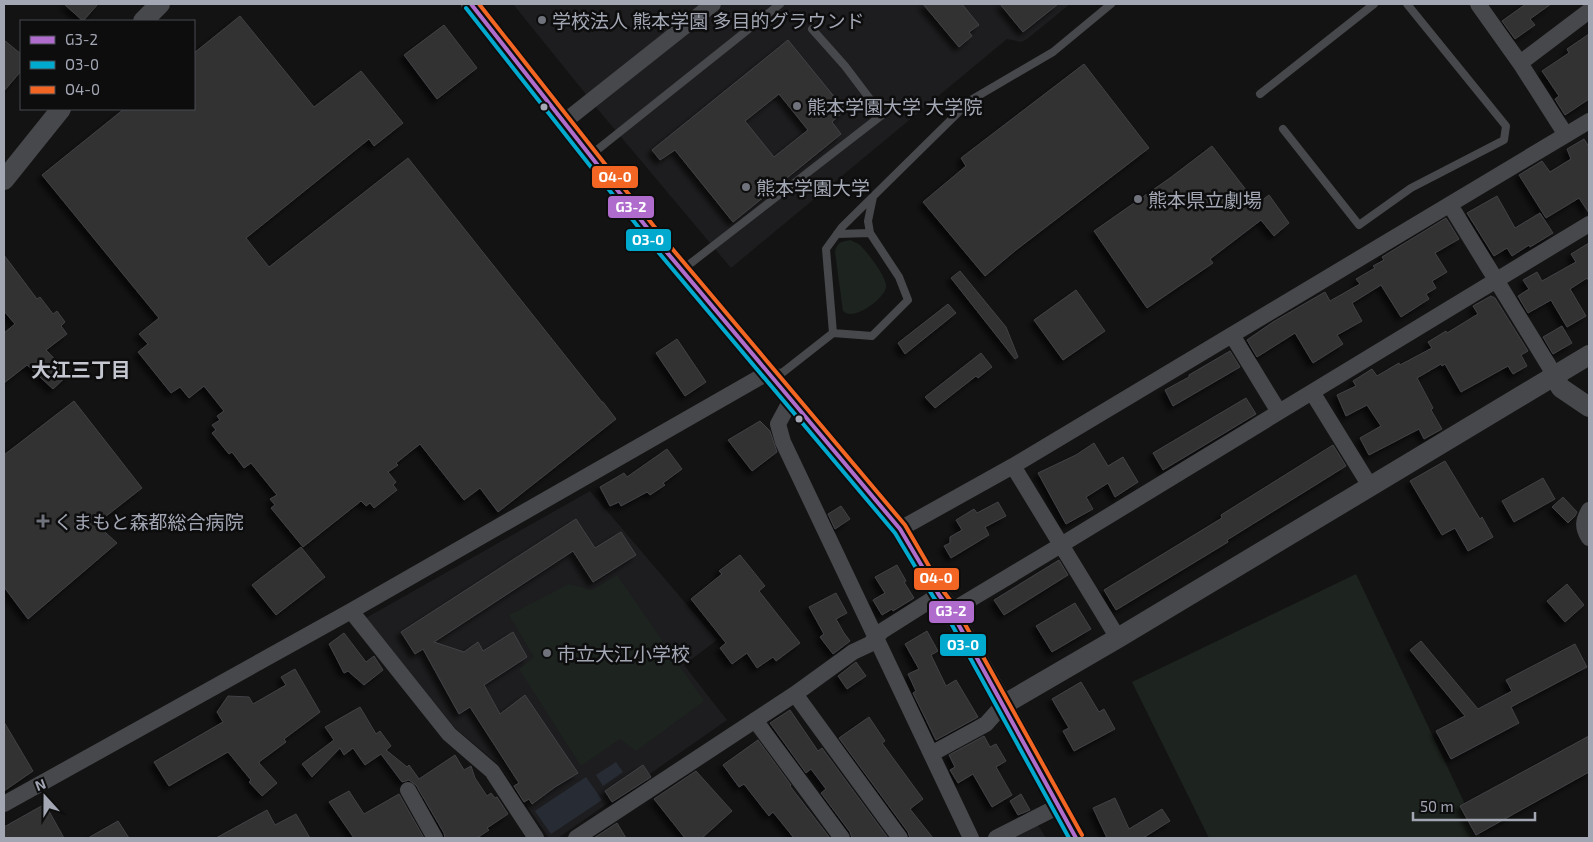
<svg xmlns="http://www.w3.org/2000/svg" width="1593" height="842" font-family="'Exo 2','Noto Sans JP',sans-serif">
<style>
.built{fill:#1d1d1f}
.green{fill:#1d231e}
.water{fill:#272c34}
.building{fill:#313132;stroke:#424246;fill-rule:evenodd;filter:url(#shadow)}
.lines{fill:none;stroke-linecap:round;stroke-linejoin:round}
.service{stroke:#47484b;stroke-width:8}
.minor{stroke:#47484b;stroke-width:16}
.tertiary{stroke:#47484b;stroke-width:20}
.bus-1-casing{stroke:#0d0d0e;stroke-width:8}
.bus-2-casing{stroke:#0d0d0e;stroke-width:8}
.bus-3-casing{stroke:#0d0d0e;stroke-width:8}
.bus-1{stroke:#b06ccc;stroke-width:4}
.bus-2{stroke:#00a9ce;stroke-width:4}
.bus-3{stroke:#f26522;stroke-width:4}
.poi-dot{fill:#71737c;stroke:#0d0d0e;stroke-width:2}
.bus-dot{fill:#a3a7b4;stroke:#0d0d0e;stroke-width:2}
.labels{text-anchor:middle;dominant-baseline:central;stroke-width:5;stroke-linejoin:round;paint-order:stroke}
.poi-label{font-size:19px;fill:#a3a7b4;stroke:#0d0d0e;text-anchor:start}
.neighbourhood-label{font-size:20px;font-weight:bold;fill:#c4c7d0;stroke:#0d0d0e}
.line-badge{stroke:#0d0d0e;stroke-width:2}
.badge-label{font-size:14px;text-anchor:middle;font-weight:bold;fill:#fff}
</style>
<defs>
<filter id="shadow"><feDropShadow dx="-4.5" dy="4.5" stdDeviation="2.5" flood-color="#0009"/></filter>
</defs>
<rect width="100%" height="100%" fill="#131313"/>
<!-- built -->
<path class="built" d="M513,4H703L589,98Z
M723,4H1070L1027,39L1021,42L1007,39L731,268L595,106Z
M590,491L717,640L684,665L727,720L558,838H549L498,764L455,728L366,618Z
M1038,825L1046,838H1014Z"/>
<!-- green -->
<path class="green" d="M850,240C853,241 857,243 860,245C867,252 888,278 886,288C883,299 854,322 843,311L835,252C837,242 841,242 850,240Z
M1356,574L1481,838H1209L1132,682Z
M617,575L704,701L636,751L620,739L581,766L519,669L534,657L509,615L569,584L592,590Z"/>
<!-- water -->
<path class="water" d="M616,762L623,772L603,786L596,775Z
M586,777L602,800L551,834L535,811Z"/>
<!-- building -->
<path class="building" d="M64,4H98L83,21Z
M923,4H962L979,25L969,32L972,36L959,47Z
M1000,4H1058L1023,32Z
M1526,4H1551L1530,19L1535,25L1515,39L1502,21Z
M240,16L314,107L361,71L403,123L374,146L369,139L246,238L269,267L408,158L602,402H603L616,419L498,512L480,488L464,500L420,444L396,463L398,465L388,472L396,482L393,485L397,490L374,508L370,503L366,506L361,501L303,547L271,508L275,505L270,499L277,495L251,463L244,468L232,452L229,454L212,433L216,430L212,425L220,420L217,416L224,411L204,386L189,398L180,387L171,393L138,352L148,344L139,334L159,318L42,175L124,109H194V53Z
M444,25L477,68L437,99L404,55Z
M1589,34V99L1565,115L1555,99L1559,96L1542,71L1569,53L1567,49Z
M4,40L21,54V71L4,91Z
M788,40L845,110L832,122L841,134L733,222L675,150L660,160L652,150ZM779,94L808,130L774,157L745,121Z
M1084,64L1149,148L1016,250L985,276L923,202L966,166L961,158Z
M1584,139L1589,147V213L1579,198L1546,218L1519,175L1542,161L1550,172L1571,159L1567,149Z
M1212,146L1257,204L1269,195L1289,223L1274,236L1261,220L1210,259L1213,263L1147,308L1094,231L1170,178Z
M1497,196L1515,228L1540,213L1553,233L1530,247L1529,245L1512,256L1507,248L1494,256L1467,213Z
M1446,218L1459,239L1435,253L1447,272L1432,281L1436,288L1426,294L1429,299L1401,317L1381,285L1352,303L1362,321L1337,335L1343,344L1313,363L1295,333L1257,357L1247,340L1273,322L1325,292L1330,301L1360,284L1356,279L1375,268L1373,266L1384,260L1382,257Z
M1589,243V281L1587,278L1570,289L1586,316L1567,327L1551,300L1528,313L1518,296L1529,289L1523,280L1537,272L1542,281L1576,262L1571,254Z
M4,255L37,299L40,297L53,314L57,311L65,322L61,326L67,334L46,350L69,374L53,389L27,365L4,383V333L15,324L4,311Z
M960,271L1006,327L1018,357L1015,359L951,278Z
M1076,290L1105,331L1063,360L1034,320Z
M1491,296L1495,298L1528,351L1521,355L1527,366L1513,374L1508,366L1461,392L1445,364L1442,366L1441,364L1417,378L1433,408L1431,410L1442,429L1424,439L1419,429L1369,455L1360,438L1381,426L1367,405L1346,416L1337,395L1356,386L1353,381L1372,369L1377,376L1399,363L1400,365L1432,348L1428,342L1446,331L1447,333L1478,314L1473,306Z
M948,304L956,313L905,354L898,343Z
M1562,326L1572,343L1553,354L1543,337Z
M677,339L706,382L685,396L656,353Z
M1230,351L1240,367L1173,406L1165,390L1189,377V375Z
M981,353L992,367L978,378L976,376L935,408L925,397Z
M1246,398L1256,414L1163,470L1153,453Z
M74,401L142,488L96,524L117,543L28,619L4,587V455Z
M760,421L770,431L777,452L752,471L728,440Z
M1094,443L1108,466L1123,457L1138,482L1115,497L1108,483L1086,497L1093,509L1066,524L1038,473L1076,455Z
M1333,445L1346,466L1227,540L1228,542L1116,610L1104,590L1222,518L1221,515Z
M667,449L682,469L663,483L665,485L650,495L647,492L621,506L619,502L610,506L600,487L624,473L627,477Z
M1445,461L1480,519L1482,517L1493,537L1468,551L1455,528L1442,535L1410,481Z
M1543,478L1555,499L1514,522L1502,501Z
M1563,497L1577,512L1575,516L1568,523L1552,507Z
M998,502L1006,516L985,527L989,535L951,558L944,546L950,543V537L962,530L956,520L974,509L977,513Z
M841,506L850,519L835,529L828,514Z
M576,519L595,548L621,532L636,555L593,582L573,551L434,642L464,652L478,642L483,651L513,632L527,657L484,685L500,714L525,695L578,773L555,787L532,804L529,799L524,802L514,786L519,783L470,707L459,714L423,649L415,654L401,632Z
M301,547L325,577L276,615L252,585Z
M740,555L765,586L759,591L800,643L776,661L773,657L757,668L747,653L732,664L720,648L726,643L691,599L722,574L719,571Z
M1059,560L1068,575L1004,615L994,600Z
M897,565L906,581L904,582L914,598L893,611L892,609L882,615L873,600L885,593L875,577Z
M1567,584L1584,605L1565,622L1547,601Z
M836,593L847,613L836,619L844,633L850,641L833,654L820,637L824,634L809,607Z
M1075,603L1091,629L1052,652L1036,626Z
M927,631L938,651L931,655L946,686L956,680L978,717L936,740L913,693L916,691L908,674L919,669L905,644Z
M344,633L366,662L374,656L383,670L364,685L348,671L344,673L329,644Z
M1421,641L1478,709L1512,691L1506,680L1575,644L1587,667L1511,707L1519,723L1451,759L1436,731L1465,716L1410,650Z
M856,662L866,676L847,689L838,676Z
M295,669L320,712L284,739L286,742L259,762V763L277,783L262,796L249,782L251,780L228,752L169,786L154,762L223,722L217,712L228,696L249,697L253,704L286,685L281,677Z
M1081,682L1099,712L1104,709L1115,729L1074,751L1063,731L1069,728L1052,699Z
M360,707L376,734L380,731L391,746L386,750L407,767L409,765L419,779L455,755L464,770L471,766L475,778L487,796L491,793L495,798L497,797L508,814L487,828L489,830L477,838H445L444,833L416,785L409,780L402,782L381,754L365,765L353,748L344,755L340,748L312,777L302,764L334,740L325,727Z
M790,710L818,751L822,748L888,838H852L850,832L821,793L826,789L811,769L806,773L770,723Z
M869,717L885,741L882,743L923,799L910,809L933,838H910L908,832L839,738Z
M4,722L33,771L4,791Z
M984,736L990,747L996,744L1006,761L996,767L1012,795L992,807L973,774L958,783L950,770L955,767L949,755Z
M1589,736V772L1476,835L1460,806Z
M758,740L791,785L790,786L830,838H794L773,812L769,816L744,784L739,787L723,765Z
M643,765L651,777L612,802L605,791Z
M696,771L732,811L702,838H685L654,799Z
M349,791L364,814L399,794L424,838H354L329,802Z
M1021,794L1030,810L1018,815L1010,801Z
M1115,798L1129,829L1162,809L1170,821L1143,838H1107L1093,808Z
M45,804L64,838H4V827Z
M267,810L275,825L296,814L310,838H216Z
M118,821L129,838H88Z
M617,823L626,838H594Z"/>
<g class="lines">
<!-- service -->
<path class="service" d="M1260,94L1374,4
M1283,129L1359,225L1411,188L1504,140L1506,126L1407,4
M592,154L780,4
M837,234L870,233
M682,270L882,115L845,66L812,29
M833,333L826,249L842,227L971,100L1053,52L1111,4
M772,372L782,373L833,333L872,336L908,300L899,277L870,233L868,221L873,197"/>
<!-- minor -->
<path class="minor" d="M1478,4L1520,63L1566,135
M1520,63L1589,11
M564,122L713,4
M1450,205L1549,366L1554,377
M1232,335L1279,412L1589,224
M1312,392L1370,486
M791,400L778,424L783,442L971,838
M1013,466L1118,638
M1589,510C1583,521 1582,527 1589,538
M900,529L1013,466L1589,121
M351,611L449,734L492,771L536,838
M951,611L1061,545L1279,412
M795,694L900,838
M755,720L842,838
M931,754L986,724L1003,705
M408,790L435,838
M4,804L351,611L769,372
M576,838L795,694L853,652L870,644L882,631L939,595
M996,838L1059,806"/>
<!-- tertiary -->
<path class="tertiary" d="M471,4L659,243L900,529L939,595L951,611L1059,806L1076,838
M143,21L160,4
M4,180L61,109
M1554,377L1561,388L1589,407
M1003,705L1118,638L1589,355"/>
<!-- bus-1 casing -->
<g class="bus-1-casing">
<path id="bus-1" d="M471,4L659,243L900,529L939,595L951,611L1076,838"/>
</g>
<!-- bus-2 casing -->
<g class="bus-2-casing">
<path id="bus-2" d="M466,8L654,247L895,533L934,598L946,614L1069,838"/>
</g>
<!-- bus-3 casing -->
<g class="bus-3-casing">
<path id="bus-3" d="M479,4L664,239L905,525L944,592L956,608L1082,835"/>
</g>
<!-- bus-1 -->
<use href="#bus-1" class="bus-1"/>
<!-- bus-2 -->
<use href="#bus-2" class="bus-2"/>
<!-- bus-3 -->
<use href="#bus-3" class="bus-3"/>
</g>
<!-- markers -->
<g class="poi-dot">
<circle cx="542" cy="20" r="5"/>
<circle cx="797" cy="106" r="5"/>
<circle cx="746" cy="187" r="5"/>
<circle cx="1138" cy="199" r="5"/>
<path d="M40.5 513.5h5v5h5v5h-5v5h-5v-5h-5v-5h5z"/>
<circle cx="547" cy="653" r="5"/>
</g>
<g class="bus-dot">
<circle cx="544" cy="107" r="4.5"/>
<circle cx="799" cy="419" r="4.5"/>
</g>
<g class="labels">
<!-- poi labels -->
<g class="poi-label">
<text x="552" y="20">学校法人 熊本学園 多目的グラウンド</text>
<text x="807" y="106">熊本学園大学 大学院</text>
<text x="756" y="187">熊本学園大学</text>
<text x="1148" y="199">熊本県立劇場</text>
<text x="54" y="521">くまもと森都総合病院</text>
<text x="557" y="653">市立大江小学校</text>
</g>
<!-- neighbourhood labels -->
<g class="neighbourhood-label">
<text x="81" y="369">大江三丁目</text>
</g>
</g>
<g class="line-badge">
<rect x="591" y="165" width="48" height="24" rx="5" fill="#f26522"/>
<rect x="607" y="195" width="48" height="24" rx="5" fill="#b06ccc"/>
<rect x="625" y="228" width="47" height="24" rx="5" fill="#00a9ce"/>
<rect x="913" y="567" width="47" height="24" rx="5" fill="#f26522"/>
<rect x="928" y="600" width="47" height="24" rx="5" fill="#b06ccc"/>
<rect x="939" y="633" width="48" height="24" rx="5" fill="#00a9ce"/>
</g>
<g class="badge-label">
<text x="615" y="182">O4-0</text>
<text x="631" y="212">G3-2</text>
<text x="648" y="245">O3-0</text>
<text x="936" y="583">O4-0</text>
<text x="951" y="616">G3-2</text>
<text x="963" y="650">O3-0</text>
</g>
<!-- border -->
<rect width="1593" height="842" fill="none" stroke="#a3a7b4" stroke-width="10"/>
<!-- legend -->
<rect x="20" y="20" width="175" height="90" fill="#0d0d0e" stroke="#494b50"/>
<rect x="30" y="36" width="25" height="8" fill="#b06ccc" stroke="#494b50"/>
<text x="65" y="45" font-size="15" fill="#a3a7b4">G3-2</text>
<rect x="30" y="61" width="25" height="8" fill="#00a9ce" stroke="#494b50"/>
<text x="65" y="70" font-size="15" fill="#a3a7b4">O3-0</text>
<rect x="30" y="86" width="25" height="8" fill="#f26522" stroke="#494b50"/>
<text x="65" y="95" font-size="15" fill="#a3a7b4">O4-0</text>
<!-- north arrow -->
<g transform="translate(45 797) rotate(339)" stroke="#0d0d0e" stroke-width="4" paint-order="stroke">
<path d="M0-4L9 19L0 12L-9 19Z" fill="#a3a7b4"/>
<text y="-8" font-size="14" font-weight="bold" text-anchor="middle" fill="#a3a7b4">N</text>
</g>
<!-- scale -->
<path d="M1413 812v8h122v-8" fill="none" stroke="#a3a7b4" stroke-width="2.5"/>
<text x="1420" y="812" font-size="15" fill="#a3a7b4" stroke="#0d0d0e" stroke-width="4" paint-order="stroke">50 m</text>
</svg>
